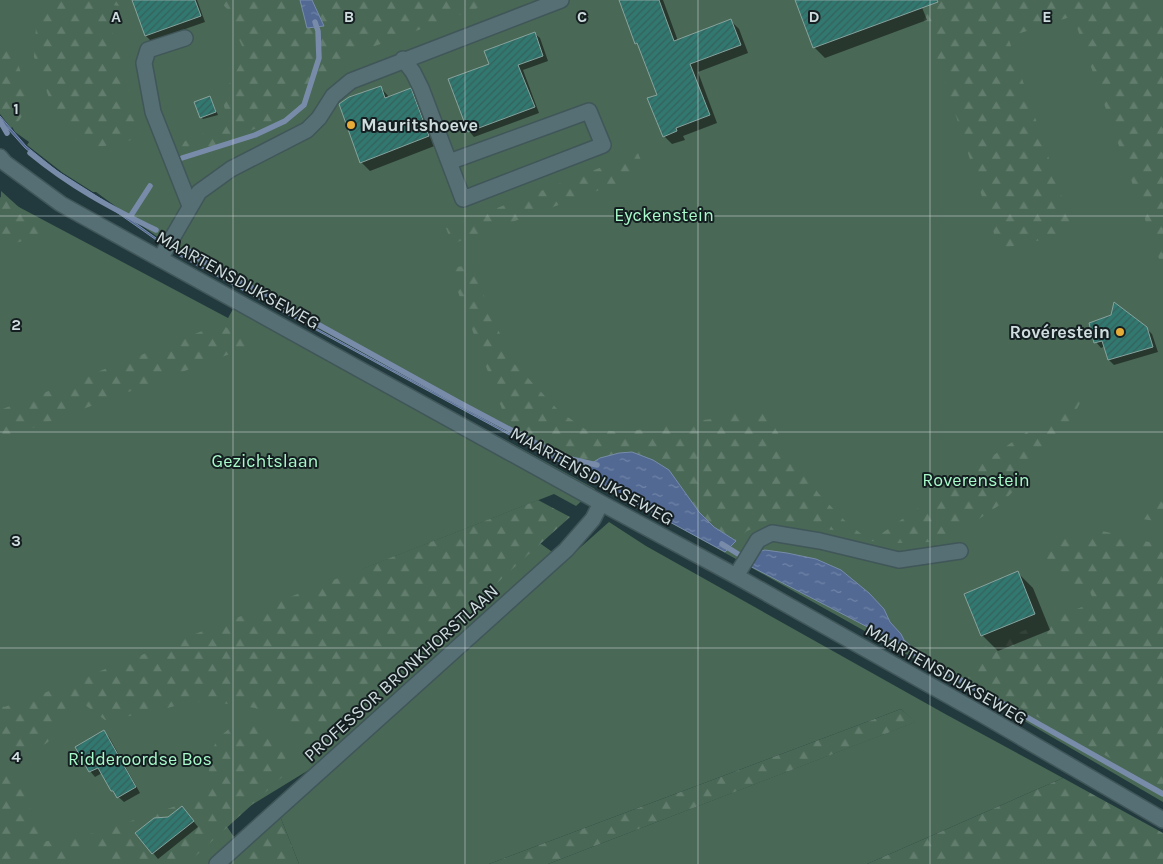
<svg xmlns="http://www.w3.org/2000/svg" width="1163" height="864" font-family="Karla,sans-serif">
<style>
.green{fill:#496855}
.forest{fill:url(#forest-firs)}
.water{fill:url(#water-ripples);stroke:#788caa}
.shadow{fill:#0007}
.lines{fill:none;stroke-linecap:round;stroke-linejoin:round}
.stream{stroke:#788caa;stroke-width:5.5}
.building{fill:url(#building-hatch);stroke:#88a29d}
.minor-casing{stroke:#405659;stroke-width:18}
.minor{stroke:#566f74;stroke-width:15}
.grid{fill:none;stroke:#cfdddf;stroke-width:1;stroke-opacity:0.55}
.poi-dot{fill:#e7ac37;stroke:#151f21;stroke-width:2}
.labels{text-anchor:middle;dominant-baseline:central;stroke-width:4;stroke-linejoin:round;paint-order:stroke}
.poi-label{font-size:18px;font-weight:bold;fill:#cfdddf;stroke:#151f21;text-anchor:start}
.park-label{font-size:18px;fill:#a8faca;stroke:#151f21}
.street-label{font-size:18px;fill:#cfdddf;stroke:#151f21}
.grid-label{font-size:16px;text-anchor:middle;font-weight:bold;fill:#cfdddf;stroke:#151f21;stroke-width:4;stroke-linejoin:round;paint-order:stroke}
</style>
<defs>
<pattern id="forest-firs" width="22" height="20" patternUnits="userSpaceOnUse" patternTransform="scale(1.25)"><rect width="22" height="20" fill="#496855"/><path d="M5 1l3.5 6h-7zM16 11l3.5 6h-7z" fill="#627d6d"/></pattern>
<pattern id="water-ripples" width="26" height="14" patternUnits="userSpaceOnUse" patternTransform="scale(1.25)"><rect width="26" height="14" fill="#526994"/><path d="M2 4q2-2 4 0t4 0M15 11q2-2 4 0t4 0" fill="none" stroke="#7285a7"/></pattern>
<pattern id="building-hatch" width="6" height="6" patternUnits="userSpaceOnUse" patternTransform="scale(1.25)"><rect width="6" height="6" fill="#317970"/><path d="M-1 1l2-2M0 6l6-6M5 7l2-2" fill="none" stroke="#37605c"/></pattern>
</defs>
<rect width="100%" height="100%" fill="#223a3e"/>
<!-- green -->
<path class="green" d="M0,0H1163V802L997,705L518,437L178,252L96,192H93L63,173L27,145L29,142L15,132L0,106Z
M0,197L228,318L241,295L595,489L576,506L554,494L360,570L506,519L565,561L609,522L646,546L947,715L1063,778L867,864H548L915,722L901,709L489,864H299L280,816L374,730L224,822L252,864H0Z"/>
<!-- forest -->
<path class="forest" d="M49,0H133L120,6L101,4L117,45L129,90L124,95L140,135L123,144L93,147L77,141L64,127L55,114L34,57L36,26Z
M219,0H300L308,28L324,25L312,0H500L345,57L326,73L309,95L280,119L252,130L241,137L172,163L185,141L228,123L222,97L246,54L228,17L227,9Z
M916,0H1151L1163,18V270L1073,16L1008,37L1075,236L1036,241L999,249L933,45Z
M8,34C14,51 30,93 25,110C23,116 17,124 11,128L0,114V37Z
M638,153L646,173L452,244L446,228Z
M1,191L32,219L50,229L38,237L0,247Z
M471,265L511,360L559,411L585,429L624,432L711,419L763,407L794,461L819,494L848,524L871,541L1078,396L1080,403L1073,416L1022,483L998,506L963,530L929,542L898,543L871,541L839,531L793,524L761,525L747,531L736,541L714,527L699,512L669,470L600,458L579,471L511,433L449,268Z
M220,324L257,344L0,440V410Z
M1163,499V522L1128,517Z
M538,500L570,517L311,751L301,744L272,716L255,708L208,701L182,704L149,713L105,720L80,701H73C65,709 62,717 58,728C46,755 23,750 0,746V703L4,707L26,700Z
M1098,530L1149,542L1163,544V788L967,677L978,660L981,648L1094,602L1087,584L1075,588C1066,583 1053,579 1047,572C1034,557 1040,542 1060,539C1067,537 1076,540 1083,542Z
M901,709L916,722L548,864H489Z
M250,721C272,731 284,746 292,768L187,864H103L96,847L55,864H0V770C5,771 11,773 15,776C20,780 38,832 42,842L95,833L185,803L199,792L208,778L211,754L217,739L236,723Z
M1063,778L1163,833V864H867Z
M280,816L299,864H225Z"/>
<!-- water -->
<path class="water" d="M300,0H312L324,26L307,28Z
M0,116L26,146L57,171L106,202L177,253L579,471L600,458L619,453L632,452L653,460L669,470L699,512L714,527L736,541L725,552L176,254L105,204L53,171L25,148L0,120Z
M765,550L787,553L816,559L841,570L869,593L884,609L890,622L901,634L908,648L748,565L754,553Z"/>
<!-- shadow -->
<path class="shadow" d="M143,0H197L205,22L151,41L146,36Z
M631,0H663L678,41L731,21L739,29L748,53L698,72L717,123L683,136L685,140L672,144L664,136L658,95L640,48L636,43Z
M796,0H919L927,20L825,58L814,47Z
M534,33L540,38L548,61L523,70L539,113L474,137L469,131L490,64Z
M381,88L390,98L410,90L418,98L437,145L370,171L361,162Z
M210,98L218,115L203,119L201,117Z
M1146,328L1152,334L1158,352L1114,365L1109,360L1105,346L1101,348L1096,342Z
M1018,573L1033,588L1050,630L998,651L982,635Z
M104,732L109,737L140,793L124,802L112,791L102,773L95,777L90,771Z
M187,813L198,827L158,859L137,833L168,818Z"/>
<g class="lines">
<!-- stream -->
<path class="stream" d="M0,121L7,133
M30,153C70,186 109,207 156,230
M182,158L255,135L285,121L304,105L319,58L318,31L315,22
M130,217L150,186
M189,251L198,258L458,402L562,457L597,465
M722,544L746,559
M904,643L918,656L1163,794"/>
</g>
<!-- building -->
<path class="building" d="M132,0H195L201,16L145,36Z
M619,0H659L674,41L731,19L741,45L690,64L710,115L676,128L677,131L663,137L647,98L657,95L637,43L635,44Z
M795,0H937L938,2L813,48Z
M535,32L543,56L518,65L535,107L468,132L448,79L489,64L484,51Z
M381,86L385,98L411,88L429,136L360,163L339,104L349,97Z
M210,96L216,112L200,118L194,102Z
M1114,302L1147,327L1153,347L1108,360L1102,341L1094,343L1089,323L1111,315Z
M1018,571L1035,614L981,636L964,594Z
M104,730L136,787L117,798L113,791H111L98,768L89,772L75,747Z
M182,806L194,821L152,854L135,833L154,818L168,817Z"/>
<g class="lines">
<!-- minor casing -->
<g class="minor-casing">
<path id="minor" d="M185,38L148,50L144,63L153,112L190,206
M403,59L413,72L421,88L463,199L603,145L589,111L449,162
M0,157L5,163L61,204L601,503L736,576L983,715L1163,820
M160,259L199,192L231,169L307,130L319,118L333,96L351,81L561,0
M736,576L758,540L772,533L820,541L899,560L960,551
M217,864L566,550L593,519L601,503"/>
</g>
<!-- minor -->
<use href="#minor" class="minor"/>
</g>
<!-- grid -->
<path class="grid" d="M233,0V864M465,0V864M698,0V864M930,0V864M0,216H1163M0,432H1163M0,648H1163"/>
<!-- markers -->
<g class="poi-dot">
<circle cx="351" cy="125" r="5"/>
<circle cx="1120" cy="332" r="5"/>
</g>
<g class="labels">
<!-- poi labels -->
<g class="poi-label">
<text x="361" y="125">Mauritshoeve</text>
<text x="1110" y="332" text-anchor="end">Rovérestein</text>
</g>
<!-- park labels -->
<g class="park-label">
<text x="664" y="215">Eyckenstein</text>
<text x="265" y="461">Gezichtslaan</text>
<text x="976" y="480">Roverenstein</text>
<text x="140" y="759">Ridderoordse Bos</text>
</g>
<!-- street labels -->
<g class="street-label">
<text transform="translate(238 280) rotate(29)">MAARTENSDIJKSEWEG</text>
<text transform="translate(592 476) rotate(29)">MAARTENSDIJKSEWEG</text>
<text transform="translate(401 673) rotate(-42)">PROFESSOR BRONKHORSTLAAN</text>
<text transform="translate(946 674) rotate(30)">MAARTENSDIJKSEWEG</text>
</g>
</g>
<g class="grid-label">
<text x="116" y="22">A</text>
<text x="349" y="22">B</text>
<text x="582" y="22">C</text>
<text x="814" y="22">D</text>
<text x="1047" y="22">E</text>
<text x="16" y="114">1</text>
<text x="16" y="330">2</text>
<text x="16" y="546">3</text>
<text x="16" y="762">4</text>
</g>
</svg>
